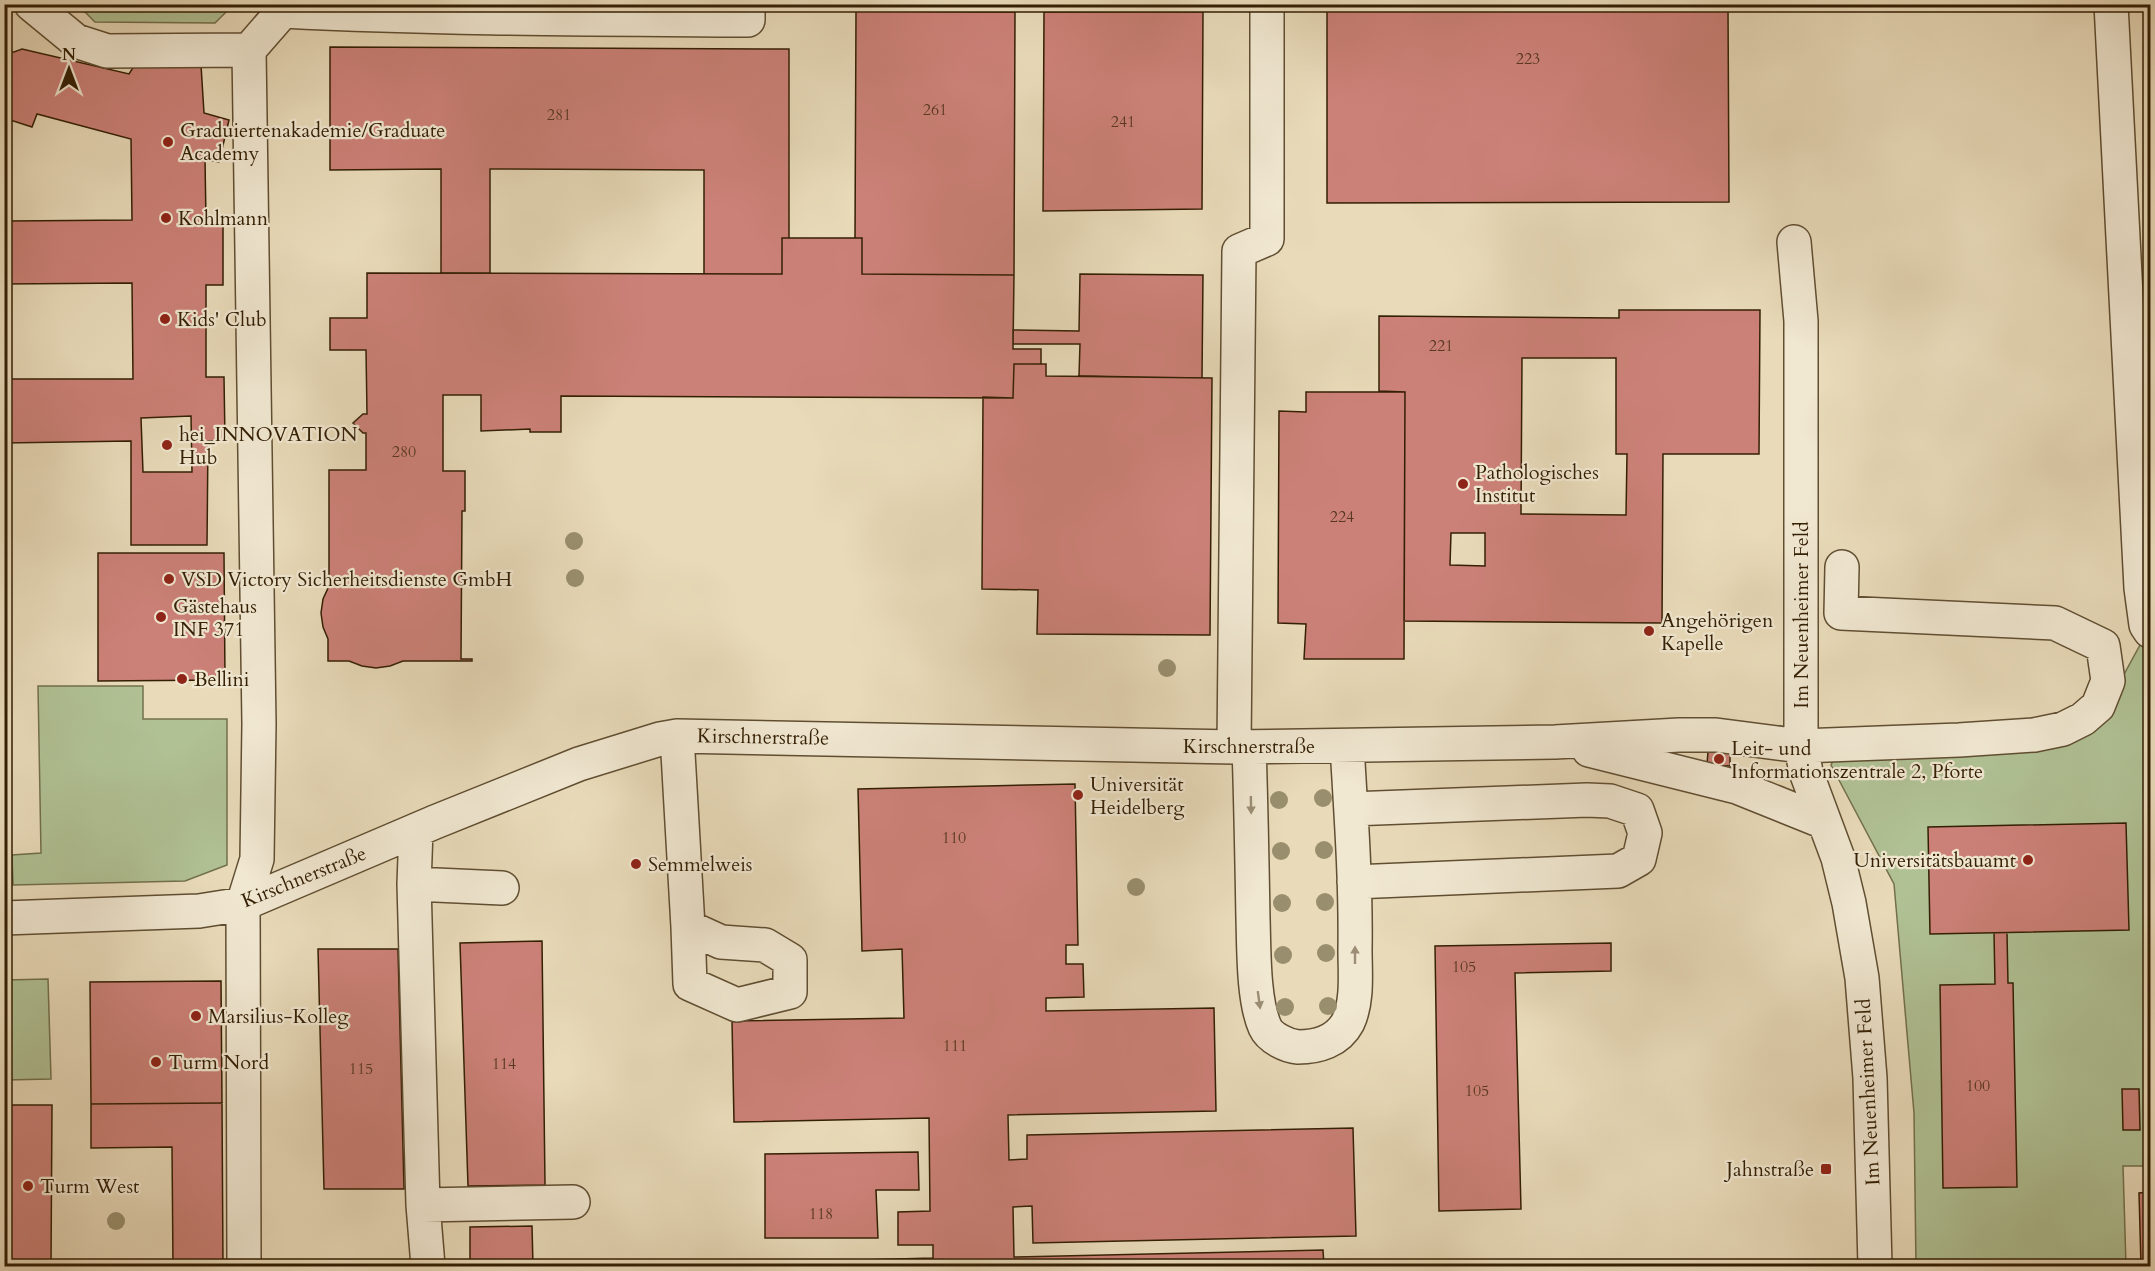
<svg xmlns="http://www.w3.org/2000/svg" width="2155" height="1271" font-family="Cardo,serif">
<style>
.green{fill:#b0c194;stroke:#72704c;stroke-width:1.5}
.building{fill:#cc8178;stroke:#331f04;stroke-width:1.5;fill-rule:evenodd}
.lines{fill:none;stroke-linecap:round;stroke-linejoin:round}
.minor-casing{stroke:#604e32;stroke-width:36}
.minor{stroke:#f1e8d2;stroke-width:33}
.tree{fill:#998f6e}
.oneway{fill:#9c8e75}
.poi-dot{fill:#8f2418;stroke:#f1e8d2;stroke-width:2}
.labels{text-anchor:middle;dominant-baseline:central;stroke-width:4.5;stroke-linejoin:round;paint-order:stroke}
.number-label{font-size:16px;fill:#593821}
.poi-label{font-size:20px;fill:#331f04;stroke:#f1e8d2;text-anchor:start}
.street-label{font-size:20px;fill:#331f04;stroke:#f1e8d2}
</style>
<rect width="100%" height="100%" fill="#e9dbba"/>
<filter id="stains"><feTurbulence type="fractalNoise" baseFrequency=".00333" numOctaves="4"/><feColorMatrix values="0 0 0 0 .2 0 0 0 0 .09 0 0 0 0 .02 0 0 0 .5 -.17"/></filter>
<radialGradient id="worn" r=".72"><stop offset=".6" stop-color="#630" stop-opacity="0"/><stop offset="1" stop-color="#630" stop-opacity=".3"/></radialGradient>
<!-- green -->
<path class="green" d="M78,5H233L215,23L95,22Z
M2146,634H2150V1166H2123L2126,1266H1916L1914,1113L1894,884L1831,765L1837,753L1951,748L2110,700Z
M38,686H143V719H227V865L185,881L13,885L12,855L41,853Z
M48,979L51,1079L5,1080V980Z"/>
<!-- building -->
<path class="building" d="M1728,7L1729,202L1327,203V8Z
M856,11L1015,12L1014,275L862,274V238H855Z
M1044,12H1203L1202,209L1043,211Z
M330,47L789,49V238H782V274H704V170L490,169V273H441V169L330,170Z
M22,49L129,74L134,66L201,65L204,113L229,120L219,162L205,159L206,221H223V285H206V377H224L225,440L208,441L207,545H131V441L4,443V392L7,390L8,379H133L132,283L4,284V233L7,221L132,220L131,139L37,114L32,127L4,118V61L7,52H14Z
M782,238H862V274L1014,275L1013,349H1041V364H1014L1013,398L561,396V432H530V429L481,431V395H443V471H465V511H462L461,659H472V661H403L390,666L376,668L362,666L349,661H328V639L323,627L321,613L323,599L329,586V470H366V433H363L353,423L363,414H367L366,350H330V318H367V273L782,274Z
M1080,274L1203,275L1202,378L1079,376L1080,344H1013V330L1079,331Z
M1619,310H1760L1759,454H1663L1662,623L1404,621L1405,392L1379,391V316L1619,318ZM1522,358H1616V454H1627L1626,515L1521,514ZM1451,533H1485V566L1450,565Z
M1014,364H1046V376L1212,378L1210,635L1037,634L1038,590L982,589L983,397L1013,398Z
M1306,392H1405L1404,659H1304L1306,624L1278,623L1279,411L1306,412Z
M191,416L192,472H143L141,418Z
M98,553H224L225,680L98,681Z
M1708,751L1730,753V766L1707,765Z
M1075,784L1078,945H1066V964H1083L1084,997L1046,998V1011L1214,1008L1216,1111L1008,1115L1009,1160L1027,1159V1135L1353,1128L1356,1236L1033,1243L1032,1206L1013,1207L1014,1257L1323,1250L1324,1266H823V1261L933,1258V1245H898V1212L930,1211L929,1118L734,1122L732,1021L904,1018L902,949L862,951L858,789Z
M2126,823L2129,930L1930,934L1928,827Z
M1994,933H2007L2008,983H2013L2017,1187L1943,1188L1940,985L1995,984Z
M542,941L545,1185L468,1186L460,943Z
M1611,943V971L1515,973L1521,1209L1439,1211L1435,946Z
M318,949H398L404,1189H324Z
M221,981L222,1103L91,1104L90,982Z
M2122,1089H2139L2140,1130H2123Z
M222,1103L223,1266H173L172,1147L91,1148V1104Z
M4,1105H52L51,1266H4Z
M918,1152L919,1190H876L878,1238H765V1154Z
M2150,1192V1266H2141L2139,1193Z
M532,1226L533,1266H470V1227Z"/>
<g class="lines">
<!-- minor casing -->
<g class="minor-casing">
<path id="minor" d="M31,4L76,41L107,51L249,50
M2111,4L2141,588L2146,625L2150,631
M283,11C438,19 593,19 748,20V4
M1794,242L1801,321V746L1806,772L1838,858L1849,903L1862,978L1870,1078L1875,1266
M677,736L688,927L690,984L737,1005L790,992V960L765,945L721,942L688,927
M1234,747L1239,251L1267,239V4
M1249,747C1251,804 1252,862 1253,919C1254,949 1253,1000 1265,1027C1270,1038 1287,1046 1298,1047C1318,1047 1338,1041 1348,1022C1358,1001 1355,972 1355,950C1356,882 1351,814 1347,746
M1589,750L1737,787L1824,822
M1351,809L1587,800L1610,801L1637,810L1645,833L1639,859L1618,871L1354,882
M416,830L414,884L423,1205L428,1266
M414,884L502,888
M4,918L199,911L243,904L435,822L579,764L660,739L677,736L1234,747L1555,742L1679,735H1716L1801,746L1959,740L2034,735L2063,729L2083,719L2098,706L2108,681L2103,646L2055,623L1841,613L1842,567
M423,1205L573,1202
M244,1266L243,904L257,859L259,724L249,50L283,11L286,4"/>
</g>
<!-- minor -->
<use href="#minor" class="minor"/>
</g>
<!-- trees -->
<g class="tree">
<circle cx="574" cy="541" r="9"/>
<circle cx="575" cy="578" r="9"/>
<circle cx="1167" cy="668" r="9"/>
<circle cx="1323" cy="798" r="9"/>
<circle cx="1279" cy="800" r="9"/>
<circle cx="1324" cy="850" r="9"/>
<circle cx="1281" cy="851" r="9"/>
<circle cx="1136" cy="887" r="9"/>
<circle cx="1325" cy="902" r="9"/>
<circle cx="1282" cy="903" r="9"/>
<circle cx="1326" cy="953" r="9"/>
<circle cx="1283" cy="955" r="9"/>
<circle cx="1328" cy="1006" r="9"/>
<circle cx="1285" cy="1007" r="9"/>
<circle cx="116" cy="1221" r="9"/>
</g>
<!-- one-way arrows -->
<defs><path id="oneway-solid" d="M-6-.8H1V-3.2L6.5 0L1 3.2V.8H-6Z" transform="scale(1.5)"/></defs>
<g class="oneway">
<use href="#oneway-solid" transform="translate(1251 805) rotate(89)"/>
<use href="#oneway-solid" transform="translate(1355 955) rotate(-90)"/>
<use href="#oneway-solid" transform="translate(1259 1000) rotate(82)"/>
</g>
<!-- markers -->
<g class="poi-dot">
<circle cx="168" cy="142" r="6"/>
<circle cx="166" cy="218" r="6"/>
<circle cx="165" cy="319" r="6"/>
<circle cx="167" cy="445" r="6"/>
<circle cx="1463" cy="484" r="6"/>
<circle cx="169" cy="579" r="6"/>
<circle cx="161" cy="617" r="6"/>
<circle cx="1649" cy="631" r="6"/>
<circle cx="182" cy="679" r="6"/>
<circle cx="1719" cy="759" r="6"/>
<circle cx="1078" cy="795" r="6"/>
<circle cx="2028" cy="860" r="6"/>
<circle cx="636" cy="864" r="6"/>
<circle cx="196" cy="1016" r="6"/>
<circle cx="156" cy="1062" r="6"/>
<rect x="1820" y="1163" width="12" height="12" rx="3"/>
<circle cx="28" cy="1186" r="6"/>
</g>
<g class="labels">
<!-- number labels -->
<g class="number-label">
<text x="1528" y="59">223</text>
<text x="935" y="110">261</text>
<text x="559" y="115">281</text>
<text x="1123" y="122">241</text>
<text x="1441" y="346">221</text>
<text x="404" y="452">280</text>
<text x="1342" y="517">224</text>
<text x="954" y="838">110</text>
<text x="1464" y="967">105</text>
<text x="955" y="1046">111</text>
<text x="504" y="1064">114</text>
<text x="361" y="1069">115</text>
<text x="1978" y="1086">100</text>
<text x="1477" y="1091">105</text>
<text x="821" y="1214">118</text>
</g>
<!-- poi labels -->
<g class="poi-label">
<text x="180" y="130">Graduiertenakademie/Graduate<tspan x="180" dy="23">Academy</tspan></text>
<text x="178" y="218">Kohlmann</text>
<text x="177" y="319">Kids' Club</text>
<text x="179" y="434">hei_INNOVATION<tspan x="179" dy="23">Hub</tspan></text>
<text x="1475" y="472">Pathologisches<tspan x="1475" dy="23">Institut</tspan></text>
<text x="181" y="579">VSD Victory Sicherheitsdienste GmbH</text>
<text x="173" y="606">Gästehaus<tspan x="173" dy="23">INF 371</tspan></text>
<text x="1661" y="620">Angehörigen<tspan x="1661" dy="23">Kapelle</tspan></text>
<text x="194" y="679">Bellini</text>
<text x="1731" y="748">Leit- und<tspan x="1731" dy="23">Informationszentrale 2, Pforte</tspan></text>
<text x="1090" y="784">Universität<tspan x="1090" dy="23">Heidelberg</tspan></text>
<text x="2016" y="860" text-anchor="end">Universitätsbauamt</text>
<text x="648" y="864">Semmelweis</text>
<text x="208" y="1016">Marsilius-Kolleg</text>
<text x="168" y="1062">Turm Nord</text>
<text x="1814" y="1169" text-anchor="end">Jahnstraße</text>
<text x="40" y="1186">Turm West</text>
</g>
<!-- street labels -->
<g class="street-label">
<text transform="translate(1801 615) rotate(-90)">Im Neuenheimer Feld</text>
<text transform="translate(763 737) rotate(1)">Kirschnerstraße</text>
<text x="1249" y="746">Kirschnerstraße</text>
<text transform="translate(304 877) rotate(-22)">Kirschnerstraße</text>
<text transform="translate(1868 1092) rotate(-93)">Im Neuenheimer Feld</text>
</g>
</g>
<!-- margin -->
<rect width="2155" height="1271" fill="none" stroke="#e9dbba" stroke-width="24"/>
<rect x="6" y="6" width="2143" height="1259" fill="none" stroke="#331f04" stroke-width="3"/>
<rect x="12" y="12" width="2131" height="1247" fill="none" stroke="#331f04" stroke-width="1.5"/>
<!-- north arrow -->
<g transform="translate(69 69)" stroke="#f1e8d2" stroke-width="4.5" paint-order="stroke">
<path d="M0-4.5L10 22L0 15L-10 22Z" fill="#331f04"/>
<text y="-9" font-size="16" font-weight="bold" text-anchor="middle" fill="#331f04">N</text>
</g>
<rect width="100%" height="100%" filter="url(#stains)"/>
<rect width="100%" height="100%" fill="url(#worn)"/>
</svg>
